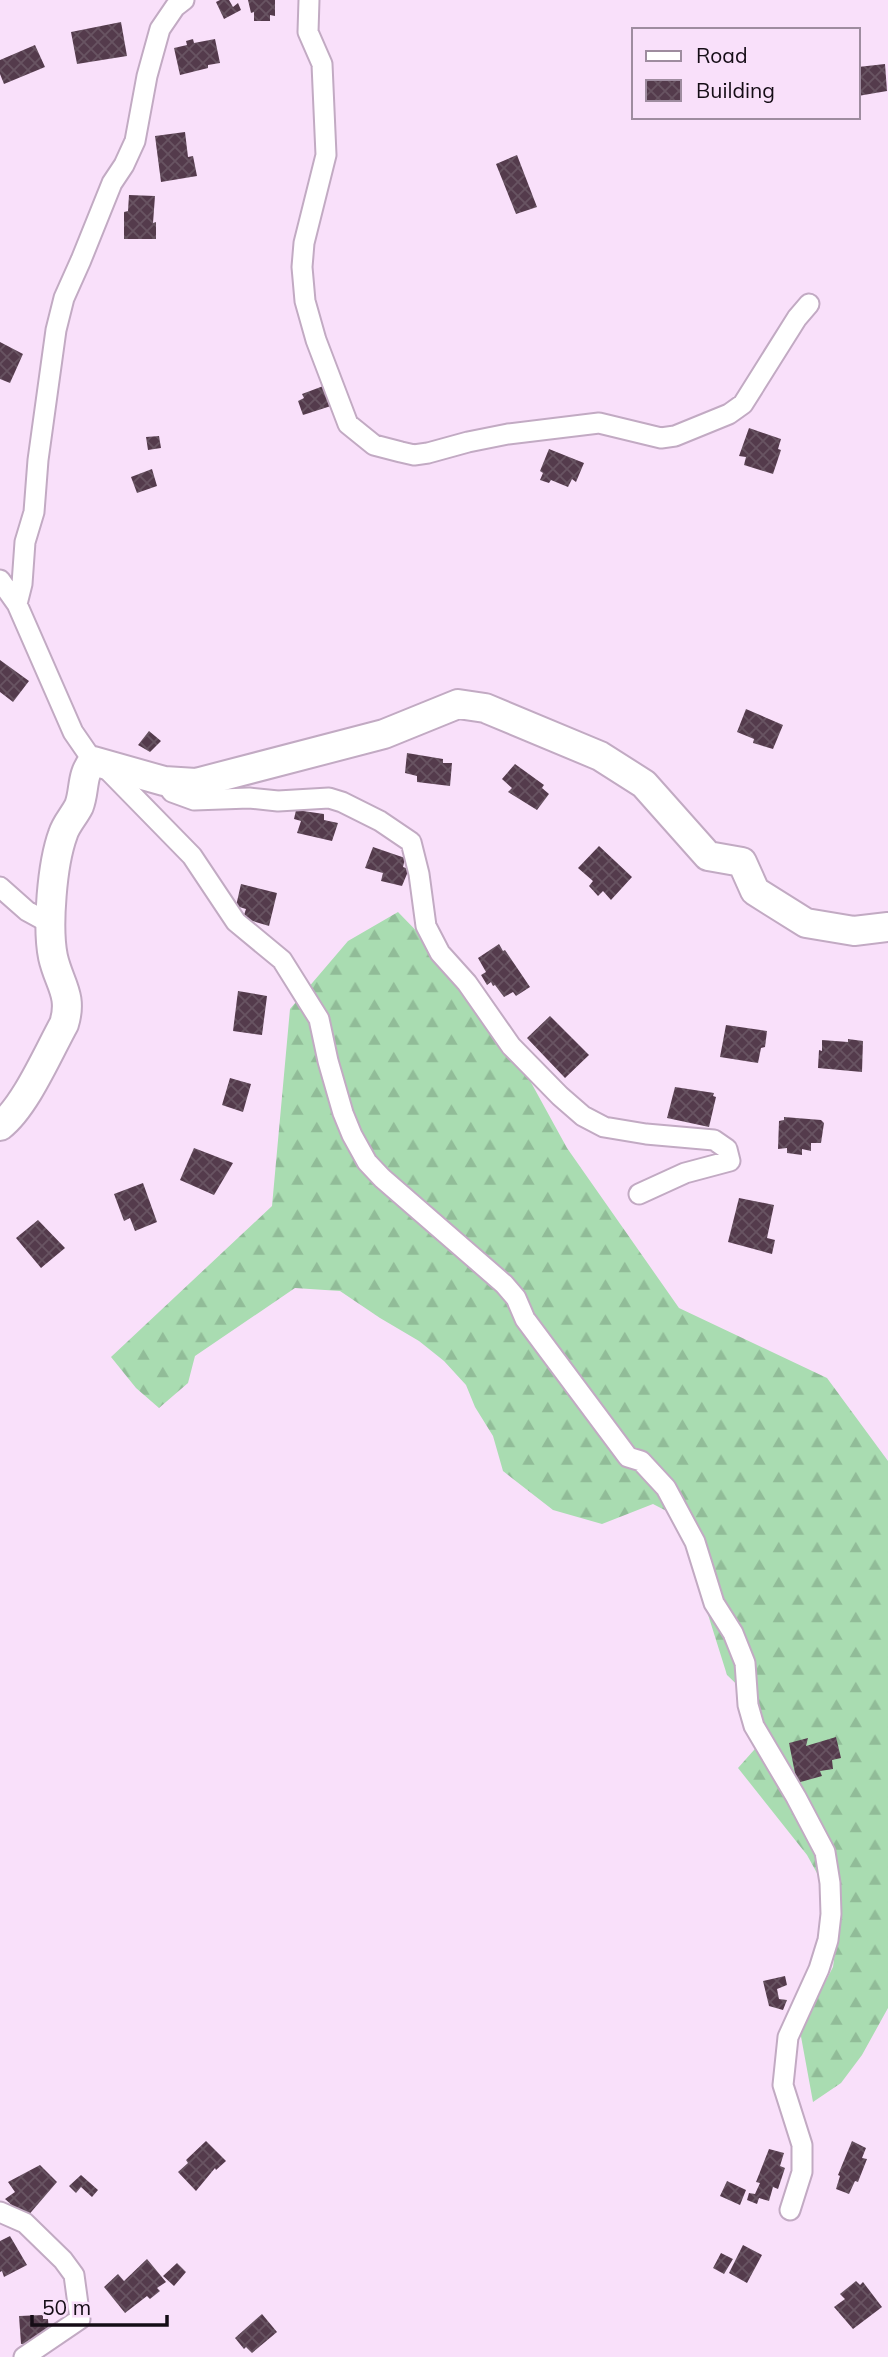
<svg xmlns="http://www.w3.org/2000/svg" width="888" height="2357" font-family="Mulish,sans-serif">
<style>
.forest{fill:url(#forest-firs)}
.building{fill:url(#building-cross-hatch)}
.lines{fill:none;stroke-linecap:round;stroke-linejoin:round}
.street-casing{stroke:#c2aac3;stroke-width:23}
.secondary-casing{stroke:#c2aac3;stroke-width:32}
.street{stroke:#fff;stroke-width:19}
.secondary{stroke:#fff;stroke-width:28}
</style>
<defs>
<pattern id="forest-firs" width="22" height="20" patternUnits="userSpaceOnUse" patternTransform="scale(1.75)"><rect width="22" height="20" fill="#a9dcb1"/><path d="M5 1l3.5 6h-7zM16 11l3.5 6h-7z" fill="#91bc98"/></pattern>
<pattern id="building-cross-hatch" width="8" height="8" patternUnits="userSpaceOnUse" patternTransform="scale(1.75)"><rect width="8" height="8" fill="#543b4c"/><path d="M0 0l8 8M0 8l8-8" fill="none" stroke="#685462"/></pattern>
</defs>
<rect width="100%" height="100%" fill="#f9e0fa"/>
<!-- forest -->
<path class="forest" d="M398,912L467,983L511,1046L567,1148L679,1308L827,1378L888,1461V2008L862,2055L841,2083L813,2102L800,2031L833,1967L840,1915L807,1855L738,1768L762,1741L756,1703L727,1675L689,1554L680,1518L653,1504L602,1524L553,1510L503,1471L493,1436L475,1407L466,1385L444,1361L419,1341L380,1318L340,1291L295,1288L195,1356L188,1383L159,1408L136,1388L111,1357L272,1206L290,1009L348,941Z"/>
<!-- building -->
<path class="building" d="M220,0H229L233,7L238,3L241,10L224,19L216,2Z
M248,0H275V16L270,15V21H254V12L251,13Z
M121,22L127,56L77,64L71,32Z
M193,39L194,43L215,39L220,63L208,65V68L180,75L174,48L187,45L186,41Z
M35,45L45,67L4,84L0,74V60Z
M885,64L887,91L858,96V67Z
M185,132L188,157L193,156L197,176L161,182L155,136Z
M517,155L537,207L516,214L496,164Z
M129,195L155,196L153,223L156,222V239H124V212L128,211Z
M0,342L23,354L10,383L0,379Z
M326,385L334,405L303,415L298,401L304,398L302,394Z
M749,428L781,439L778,449L781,450L773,474L744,465L746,457L739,456Z
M159,436L161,448L148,450L146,437Z
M549,449L584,463L576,482L572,479L568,487L551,480L549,483L540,480L543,473L540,471Z
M152,469L157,486L137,493L131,477Z
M0,660L29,681L13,702L0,692Z
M746,709L783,725L773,749L753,743L754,739L737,732Z
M149,731L161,741L150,752L138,745Z
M407,753L443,759V763H452L450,786L417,782V776L405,773Z
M515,764L544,785L542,788L549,794L537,810L508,792L512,788L502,779Z
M296,810L324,814V820L338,823L332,841L297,833L301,821L294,819Z
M599,846L632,877L611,900L603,891L598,896L589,886L593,881L578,868Z
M373,847L405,858L403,867L409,869L402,886L381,881L383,873L365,868Z
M241,884L277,893L269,926L243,918L246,909L236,906Z
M499,944L503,951L505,950L530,987L516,996L513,992L504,997L495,985L493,986L491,982L487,985L481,975L486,972L478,958Z
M238,991L267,996L262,1035L233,1031Z
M550,1016L589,1055L565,1078L527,1038Z
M726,1025L767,1031L765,1047L761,1048L758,1063L720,1057Z
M848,1039L863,1041L862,1072L818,1068L819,1050L822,1051V1040L848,1042Z
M230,1078L251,1084L243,1112L222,1105Z
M675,1087L714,1093L713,1096L716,1097L709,1127L667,1118Z
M784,1117L821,1120L824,1123L821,1143H811V1151L802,1149V1155L787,1153V1148L778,1149L779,1121L784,1120Z
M194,1148L233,1163L214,1195L180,1180Z
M143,1183L157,1222L135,1231L130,1218L124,1221L114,1194Z
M739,1198L774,1205L767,1238L775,1240L772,1254L728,1242Z
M38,1220L65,1248L41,1268L16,1238Z
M836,1737L841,1758L832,1760L833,1769L820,1771L822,1776L797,1783L789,1743L808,1738L806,1746Z
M785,1976L787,1985L777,1989L779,1999L787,2000L783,2010L769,2006L763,1981Z
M206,2141L226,2161L216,2170L215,2168L196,2191L178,2172L188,2163L186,2160Z
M852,2141L866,2148L862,2158L867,2159L858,2182L855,2181L849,2194L836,2189L840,2176L838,2175Z
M769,2149L784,2153L780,2166L785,2168L778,2189L773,2187L769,2201L759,2198L757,2204L747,2200L749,2193L755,2194L760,2183L756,2182Z
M40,2165L57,2182L26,2218L5,2199L15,2192L8,2182Z
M81,2175L98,2190L92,2197L81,2187L76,2193L69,2186Z
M727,2181L746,2190L740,2205L720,2196Z
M10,2236L27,2265L4,2277L2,2271L0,2272V2241Z
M743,2245L762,2255L747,2283L729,2273Z
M721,2253L733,2259L724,2274L713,2268Z
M147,2259L166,2282L157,2288L160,2291L150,2299L147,2296L125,2313L104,2287L118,2274L124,2281Z
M177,2263L186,2272L174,2286L163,2276Z
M856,2281L860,2285L863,2282L882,2307L853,2329L834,2307L845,2299L840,2294Z
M262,2314L277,2332L252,2353L246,2347L244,2349L235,2338Z
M43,2315V2319H48L49,2334L25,2353L23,2344H21L19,2316Z"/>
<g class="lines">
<!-- street casing -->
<g class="street-casing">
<path id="street" d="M309,0L308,32L322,64L326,155L304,243L302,267L305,301L316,340L348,424L374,445L401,452L414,455L428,453L468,442L508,434L599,423L661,438L675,436L729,414L743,404L797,318L809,304
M0,580L17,604L73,732L93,761
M17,604L22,584L25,542L34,512L38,460L56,330L64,298L81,260L112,183L124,165L135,141L147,76L160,29L175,7L184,0
M102,764L192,856L236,922L282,960L319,1019L328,1061L343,1113L352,1135L367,1162L382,1178L504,1284L516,1298L525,1319L628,1457L641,1461L666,1488L695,1542L714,1603L733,1633L745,1663L748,1705L754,1726L796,1797L825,1852L830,1883L831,1914L828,1940L819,1969L788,2037L783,2085L802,2145V2172L790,2210
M164,781L172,792L194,800L249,798L278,801L329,798L342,802L380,821L411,842L419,874L426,926L440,953L467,983L511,1046L560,1096L583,1116L604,1127L646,1134L714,1140L727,1149L730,1161L685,1173L639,1194
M0,887L27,911L49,923
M0,2212L25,2223L63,2260L74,2275L80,2319L24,2357"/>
</g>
<!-- secondary casing -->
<g class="secondary-casing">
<path id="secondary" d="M0,1126C25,1107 48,1053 64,1024C73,995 59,984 53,957C47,927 52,864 63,834C66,824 74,816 79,806C85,790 81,775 93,761L164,781L196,783L384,734L458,704L485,708L600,756L644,784L708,856L742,862L755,891L806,923L854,931L888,927"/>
</g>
<!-- street -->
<use href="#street" class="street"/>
<!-- secondary -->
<use href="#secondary" class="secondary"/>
</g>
<!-- legend -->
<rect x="632" y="28" width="228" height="91" fill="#f9e0fa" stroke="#9e8c9f" stroke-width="2"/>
<rect x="646" y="51" width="35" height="10" fill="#ffffff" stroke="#9e8c9f" stroke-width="2"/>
<text x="696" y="63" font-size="21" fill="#150d16">Road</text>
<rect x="646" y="80" width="35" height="21" fill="url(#building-cross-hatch)" stroke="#9e8c9f" stroke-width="2"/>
<text x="696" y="98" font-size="21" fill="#150d16">Building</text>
<!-- scale -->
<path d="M32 2315v10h135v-10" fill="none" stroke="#150d16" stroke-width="3.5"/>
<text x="42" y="2315" font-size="21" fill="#150d16" stroke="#f9e0fa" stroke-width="5" paint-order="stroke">50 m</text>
</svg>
